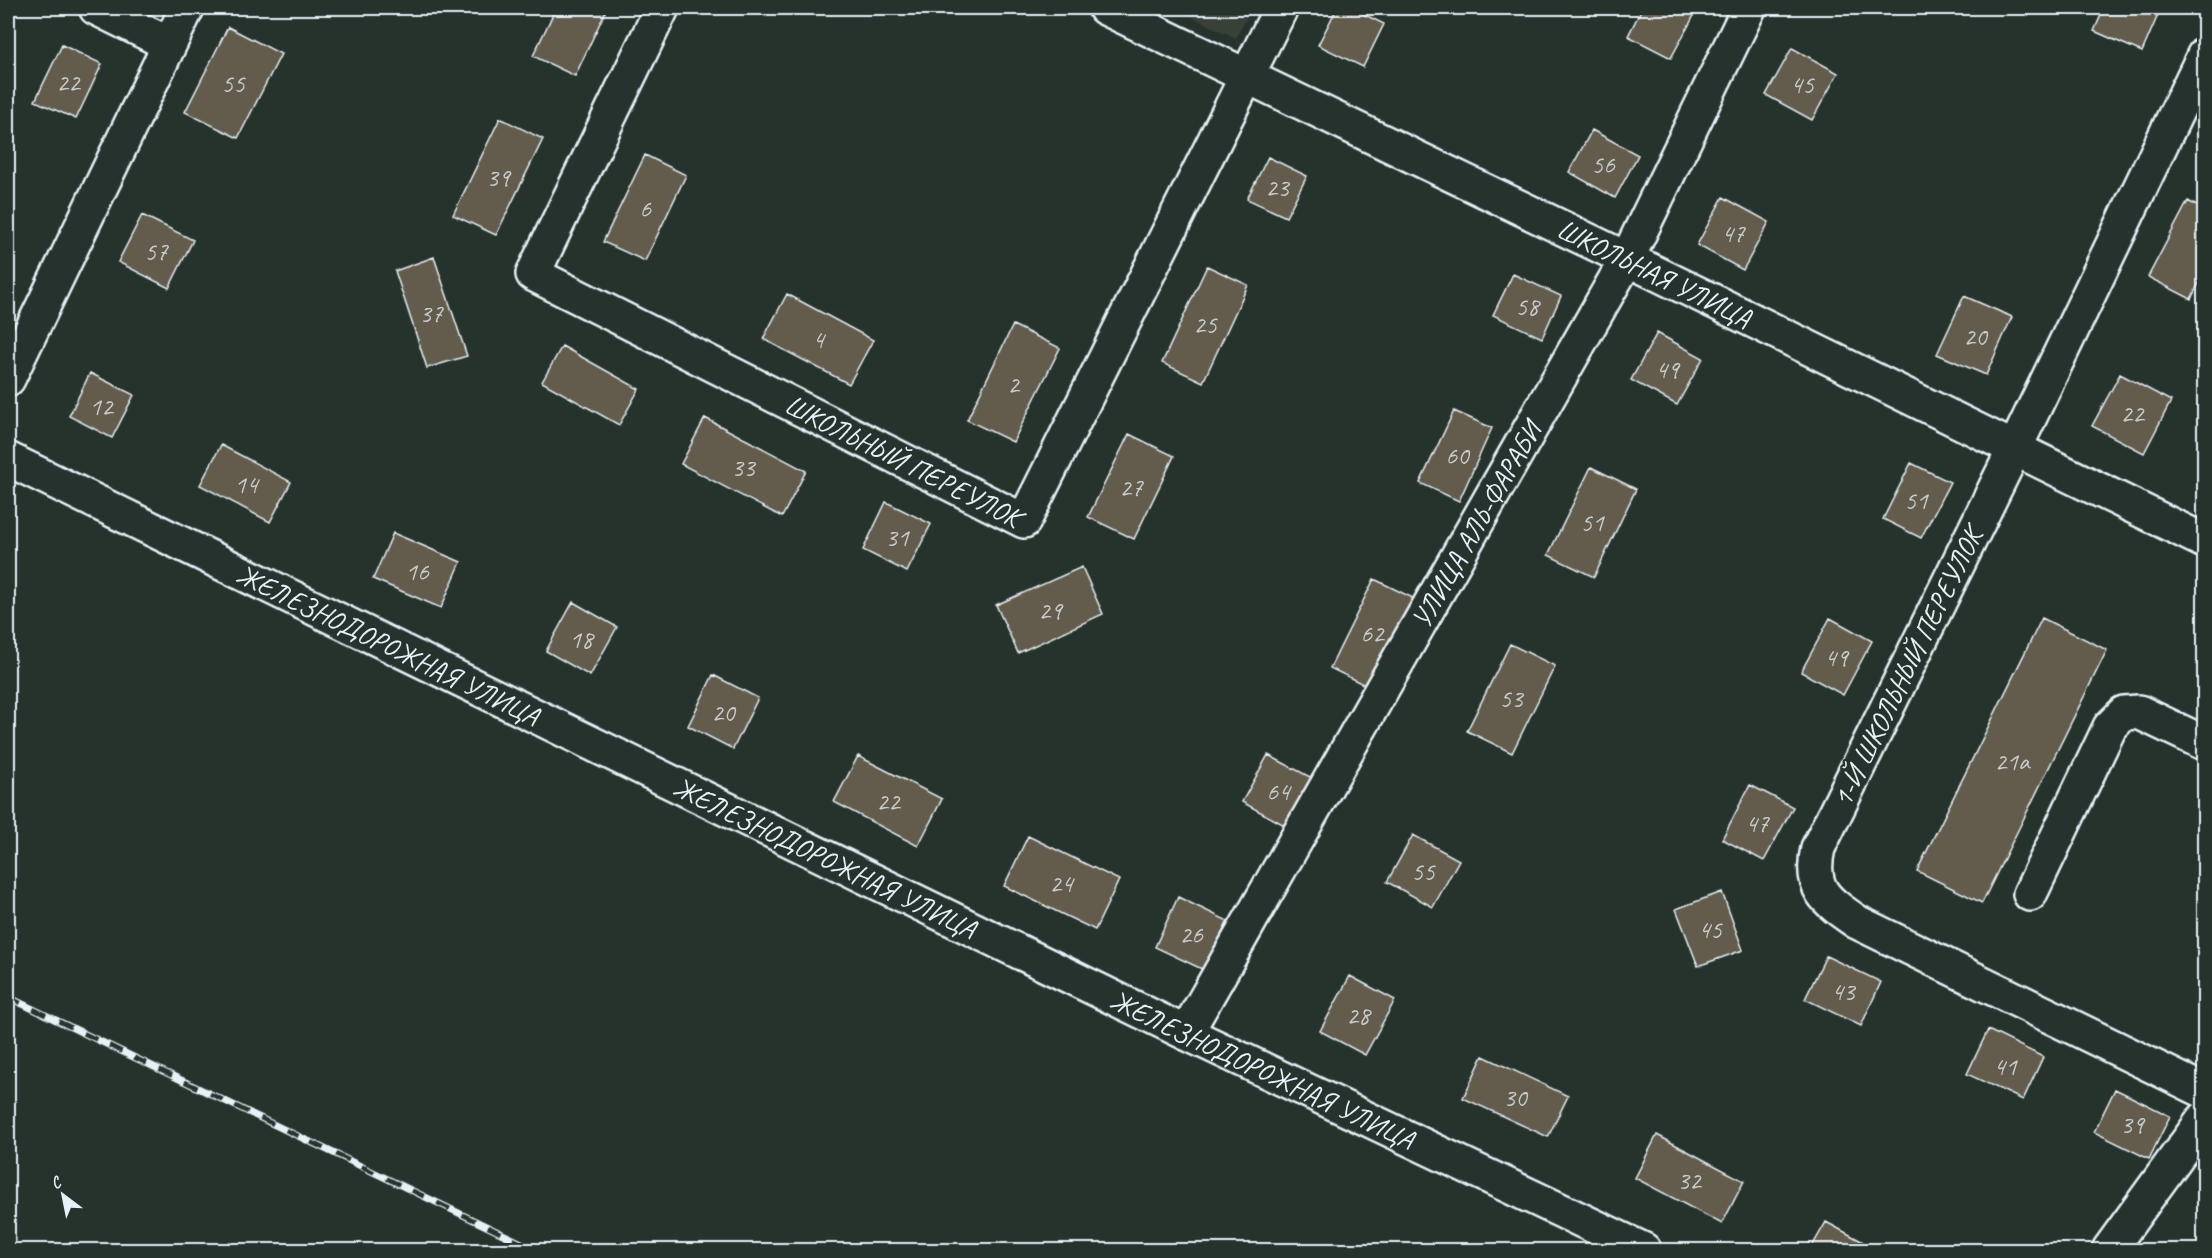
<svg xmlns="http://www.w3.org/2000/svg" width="2212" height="1258" font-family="Caveat,sans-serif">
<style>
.built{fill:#393f37}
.building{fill:#645c4d;stroke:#e8f1f8;stroke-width:1.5}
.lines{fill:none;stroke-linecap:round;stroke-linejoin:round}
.minor-casing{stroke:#e8f1f8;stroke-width:38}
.minor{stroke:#26332d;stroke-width:33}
.rail-casing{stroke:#e8f1f8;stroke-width:7}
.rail{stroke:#26332d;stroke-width:4.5;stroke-dasharray:14;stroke-linecap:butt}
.labels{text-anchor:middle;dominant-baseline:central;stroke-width:4.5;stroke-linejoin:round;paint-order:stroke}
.number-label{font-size:26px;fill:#c7cccd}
.street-label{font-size:28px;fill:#e8f1f8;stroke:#26332d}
</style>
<rect width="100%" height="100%" fill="#26332d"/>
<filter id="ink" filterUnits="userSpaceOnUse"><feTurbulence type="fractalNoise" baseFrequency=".0167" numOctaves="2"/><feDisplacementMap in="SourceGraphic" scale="12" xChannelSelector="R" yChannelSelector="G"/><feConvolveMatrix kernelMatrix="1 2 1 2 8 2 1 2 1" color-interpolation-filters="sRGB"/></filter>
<g filter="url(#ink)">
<!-- built -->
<path class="built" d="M1173,8H1252L1236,38Z"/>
<!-- building -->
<path class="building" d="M556,8H607L575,76L533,56Z
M1337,8H1351L1384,24L1363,67L1318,45Z
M1642,8H1698L1671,58L1628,36Z
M2104,8H2161L2142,52L2094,31Z
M228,27L281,54L238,138L185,112Z
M62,45L102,64L76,119L35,101Z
M1792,48L1838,73L1812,120L1766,95Z
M500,118L543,139L496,235L453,215Z
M1592,130L1638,155L1615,198L1569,172Z
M645,155L686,175L645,261L603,242Z
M1268,157L1307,176L1286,217L1247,199Z
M1723,197L1769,222L1743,270L1697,245Z
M2188,201L2204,210V273L2191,299L2148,277Z
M142,215L193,240L169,288L118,262Z
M434,257L467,356L427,368L395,271Z
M1207,266L1248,285L1203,382L1162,363Z
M1513,274L1561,296L1542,338L1493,315Z
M787,294L873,340L849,384L763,339Z
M1964,296L2012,317L1986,375L1937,354Z
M1013,325L1060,348L1013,442L967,420Z
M1657,333L1703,358L1677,405L1631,380Z
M562,346L639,389L619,425L542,382Z
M90,373L134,395L112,438L69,416Z
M2120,374L2171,401L2144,453L2092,426Z
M1454,411L1492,428L1459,501L1420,483Z
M705,418L806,471L782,517L681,464Z
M1129,434L1174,456L1134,539L1088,517Z
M221,445L291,482L270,522L200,485Z
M1911,463L1950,482L1921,538L1883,519Z
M1591,467L1636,489L1594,577L1548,555Z
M886,502L931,524L907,572L863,550Z
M393,533L461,562L441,608L373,579Z
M1082,567L1103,614L1018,653L996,605Z
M1374,579L1415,599L1371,688L1330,668Z
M573,602L617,627L590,676L546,651Z
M1830,618L1872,641L1843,695L1801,672Z
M2042,618L2107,650L1982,903L1917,871Z
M1510,644L1555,666L1512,753L1467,731Z
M713,675L758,698L733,749L688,726Z
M1268,755L1314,779L1288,827L1242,802Z
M858,756L942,799L918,846L834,802Z
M1750,785L1793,807L1764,861L1722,839Z
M1413,835L1459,860L1433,907L1387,882Z
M1028,836L1119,880L1095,930L1004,886Z
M1722,892L1743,950L1698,966L1676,909Z
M1178,897L1228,921L1204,970L1155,947Z
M1826,956L1881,982L1861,1026L1805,999Z
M1350,976L1395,1000L1365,1055L1320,1031Z
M1988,1030L2043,1057L2023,1100L1967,1074Z
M1483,1056L1568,1096L1548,1137L1463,1098Z
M2115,1089L2170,1116L2149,1159L2094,1132Z
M1657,1135L1744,1181L1722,1224L1635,1178Z
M1826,1222L1878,1250H1810Z"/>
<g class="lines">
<!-- minor casing -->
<g class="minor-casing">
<g id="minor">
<path d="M96,8L169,44"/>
<path id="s1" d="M662,8L533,274L1024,521L1281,8"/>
<path id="s2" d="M1105,8L1627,259L2204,541"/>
<path d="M2204,55L2014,450L1818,848C1809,889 1825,900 1857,922L2204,1091"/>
<path d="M8,379L187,8"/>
<path id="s3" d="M8,459L1186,1033L1644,1250"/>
<path d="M2030,894L2110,727L2124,713L2139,712L2204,743"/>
<path id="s4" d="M1186,1033L1627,259L1749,8"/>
<path d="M2109,1250L2204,1119"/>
</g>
</g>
<!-- minor -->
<use href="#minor" class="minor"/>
<!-- rail casing -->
<g class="rail-casing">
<path id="rail" d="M8,997L536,1250"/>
</g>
<!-- rail -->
<use href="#rail" class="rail"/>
</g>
</g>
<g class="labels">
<!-- number labels -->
<g class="number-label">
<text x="68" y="82">22</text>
<text x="233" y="83">55</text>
<text x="1802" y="84">45</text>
<text x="1603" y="164">56</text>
<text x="498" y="177">39</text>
<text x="1277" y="187">23</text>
<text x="645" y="208">6</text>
<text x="1733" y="233">47</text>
<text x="156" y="251">57</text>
<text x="1527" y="306">58</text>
<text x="431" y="313">37</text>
<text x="1205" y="324">25</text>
<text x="1975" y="336">20</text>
<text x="818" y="339">4</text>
<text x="1667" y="369">49</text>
<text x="1013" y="384">2</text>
<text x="101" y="406">12</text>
<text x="2132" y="413">22</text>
<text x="1457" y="455">60</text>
<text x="743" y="467">33</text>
<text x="246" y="484">14</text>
<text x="1131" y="487">27</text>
<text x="1916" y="500">51</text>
<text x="1592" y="522">51</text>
<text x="897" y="537">31</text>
<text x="417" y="571">16</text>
<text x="1050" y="610">29</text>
<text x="1372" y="633">62</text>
<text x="581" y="639">18</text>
<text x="1836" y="657">49</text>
<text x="1511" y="698">53</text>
<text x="723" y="712">20</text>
<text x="2012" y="761">21а</text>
<text x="1278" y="791">64</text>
<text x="888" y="801">22</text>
<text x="1757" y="823">47</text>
<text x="1423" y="871">55</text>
<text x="1061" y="883">24</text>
<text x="1710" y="929">45</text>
<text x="1191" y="934">26</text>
<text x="1843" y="991">43</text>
<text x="1358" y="1015">28</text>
<text x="2005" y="1066">41</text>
<text x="1515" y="1097">30</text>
<text x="2132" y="1124">39</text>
<text x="1689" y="1180">32</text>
</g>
<!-- street labels -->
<g class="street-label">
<text stroke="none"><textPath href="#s2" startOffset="610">ШКОЛЬНАЯ УЛИЦА</textPath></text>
<text stroke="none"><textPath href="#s1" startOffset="710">ШКОЛЬНЫЙ ПЕРЕУЛОК</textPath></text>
<text stroke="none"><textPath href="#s4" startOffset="585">УЛИЦА АЛЬ-ФАРАБИ</textPath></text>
<text stroke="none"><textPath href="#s3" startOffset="423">ЖЕЛЕЗНОДОРОЖНАЯ УЛИЦА</textPath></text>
<text transform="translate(1907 667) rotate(-64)">1-Й ШКОЛЬНЫЙ ПЕРЕУЛОК</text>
<text stroke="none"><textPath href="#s3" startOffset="909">ЖЕЛЕЗНОДОРОЖНАЯ УЛИЦА</textPath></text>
<text stroke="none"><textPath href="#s3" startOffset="1395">ЖЕЛЕЗНОДОРОЖНАЯ УЛИЦА</textPath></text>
</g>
</g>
<!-- margin -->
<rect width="2212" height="1258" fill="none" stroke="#26332d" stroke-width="30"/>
<rect x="15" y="15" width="2182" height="1228" fill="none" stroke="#e8f1f8" stroke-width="2" filter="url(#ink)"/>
<!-- north arrow -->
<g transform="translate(63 1195) rotate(328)" stroke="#26332d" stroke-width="4.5" paint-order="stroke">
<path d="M0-4.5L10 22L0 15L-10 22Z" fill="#e8f1f8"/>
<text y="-9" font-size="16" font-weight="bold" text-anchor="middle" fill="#e8f1f8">С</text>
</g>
</svg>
